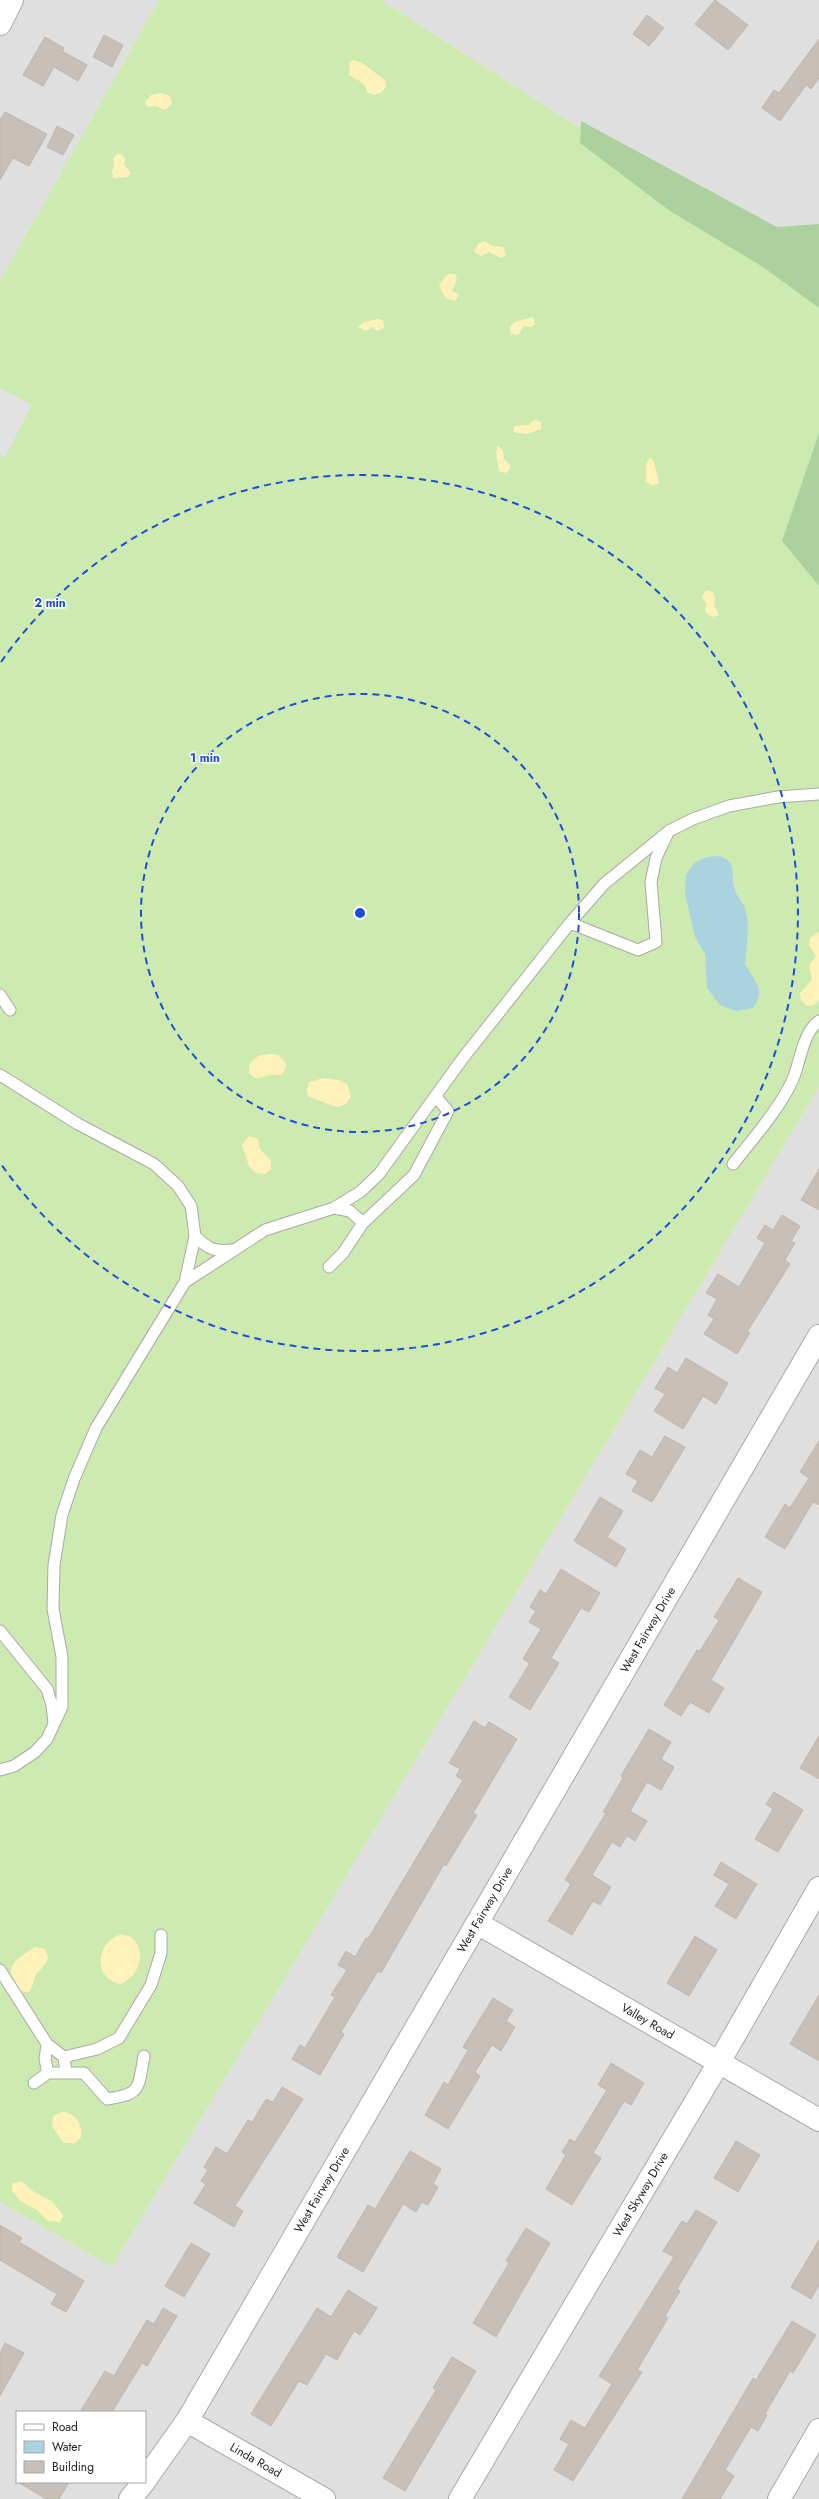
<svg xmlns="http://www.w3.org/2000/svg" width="819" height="2499" font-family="Jost,sans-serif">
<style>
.residential{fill:#e0dfdf;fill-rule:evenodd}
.grass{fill:#cdebb0}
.forest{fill:#add19e}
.sand{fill:#fff1ba}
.parking{fill:#e2e2e2}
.water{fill:#aad3df}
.building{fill:#c7bfb8;stroke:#c4b6ab}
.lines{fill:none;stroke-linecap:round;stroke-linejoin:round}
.service-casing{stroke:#a9a9a9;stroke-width:13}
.minor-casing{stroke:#a9a9a9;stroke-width:24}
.service{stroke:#fff;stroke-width:11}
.minor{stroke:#fff;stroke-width:22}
.ring{fill:none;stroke:#1d4ed8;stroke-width:2;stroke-dasharray:7 5}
.labels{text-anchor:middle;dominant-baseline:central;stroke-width:3;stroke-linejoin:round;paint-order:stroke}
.street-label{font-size:12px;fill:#222;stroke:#fff}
.centre{fill:#1d4ed8;stroke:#fff;stroke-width:2}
.ring-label{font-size:12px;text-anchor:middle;font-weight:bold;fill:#1d4ed8;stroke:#fff;stroke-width:3;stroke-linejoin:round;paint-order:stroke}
</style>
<rect width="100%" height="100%" fill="#f2efe9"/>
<!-- residential -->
<path class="residential" d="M0,0H159L0,280Z
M381,0H819V282Z
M819,1087V2499H0V2202L112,2267ZM17,2412H145V2482H17Z"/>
<!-- grass -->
<path class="grass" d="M159,0H381L819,282V1087L112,2267L0,2202V280Z"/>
<!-- forest -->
<path class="forest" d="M581,121L777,227L819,224V308L763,267L670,211L580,143Z
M819,433V586L782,541Z"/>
<!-- sand -->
<path class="sand" d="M354,60C367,64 374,73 385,80L386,87L382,92L374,95L367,92C366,81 357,81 349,75L350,62Z
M161,93L170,96L172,104L165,110L156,106L148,107L145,102L151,95Z
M117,154H121L125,158L124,165L131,173L127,177L113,178L112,172L114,166L113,159Z
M484,241L493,246L503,247L506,255L501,258L489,252L481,256L474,252L478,244Z
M448,274H455L457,280L452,291L459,295L455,301L446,299L439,285Z
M533,317L535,324L531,327L524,326L518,335L511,334L510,327L514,322Z
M377,319L383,320L384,328L377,331L372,327L366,331L358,327L364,322Z
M534,420L541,422V429L527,434L513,432L515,426L528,425Z
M498,446L503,450L504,459L511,467L506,473L499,471L496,452Z
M650,457L654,462L659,483L653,486L646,482V464Z
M706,590L713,592L715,597L714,605L719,615L712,617L705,612L706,603L702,597Z
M819,932V1000L814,1005L807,1006L801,1000L800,993L812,980L809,965L816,956L809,945L810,938Z
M269,1054C277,1054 283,1056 286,1065L283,1074C278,1077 275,1074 270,1075C260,1077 257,1082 249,1073V1064L258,1056Z
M324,1078L338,1080L347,1084L351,1096L347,1103L339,1107L333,1106L308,1096L307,1089L309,1082Z
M249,1136L258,1139L260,1149L271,1161V1169L265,1174L256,1173L249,1166L242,1145Z
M119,1935C143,1932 150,1970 121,1984C92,1979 96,1943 119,1935Z
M35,1947L45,1949L48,1957C47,1964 42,1968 37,1973C33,1979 34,1986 29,1992C23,1992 19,1991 16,1985C2,1965 20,1957 35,1947Z
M62,2112C76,2113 83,2124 81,2137L75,2143H63L52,2126L53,2116Z
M21,2181L34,2192L52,2201L63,2215L60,2222L48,2221L37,2210L20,2201L12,2190V2184Z"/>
<!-- parking -->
<path class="parking" d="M0,388L32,405L5,457L0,455Z"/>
<!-- water -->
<path class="water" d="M718,856C737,860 731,873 734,887C736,896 743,901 745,909C751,928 746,946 745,964C754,981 767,989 753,1008L736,1011L720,1005L707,988L705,954L695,937L685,893L686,875L694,863L707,857Z"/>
<!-- building -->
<path class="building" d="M715,0L748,25L728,50L695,24Z
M647,15L664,28L649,46L633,34Z
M104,35L123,45L112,67L93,57Z
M45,37L64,48L62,51L87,65L78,81L54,67L43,86L23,75Z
M819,39V78L811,89L806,85L780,121L762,108L774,90L779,93Z
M5,112L47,134L29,166L13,158L0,180V120Z
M57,126L74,135L63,155L47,147Z
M819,1169V1210L801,1200Z
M782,1215L800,1226L791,1241L795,1243L785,1260L790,1264L747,1332L750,1333L737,1354L704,1334L714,1319L708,1315L717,1299L706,1293L718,1274L739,1287L765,1243L757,1238L765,1225L773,1230Z
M686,1358L728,1383L716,1404L703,1396L683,1429L654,1411L665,1394L655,1388L668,1367L677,1373Z
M665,1436L685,1447L652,1502L632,1491L638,1481L626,1474L640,1450L652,1457Z
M819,1441V1505L813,1502L785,1549L765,1537L785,1504L790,1508L809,1478L800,1472Z
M600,1497L623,1511L607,1537L626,1549L616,1567L574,1541Z
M561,1569L600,1593L589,1612L581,1608L551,1658L559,1663L530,1710L509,1697L530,1663L523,1659L541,1629L529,1622L536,1611L530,1607L540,1590L546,1594Z
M738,1578L762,1592L711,1680L724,1688L709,1713L690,1702L681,1716L664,1705L697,1650L700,1651L719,1620L714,1617Z
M474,1721L485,1728L489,1722L517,1739L473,1813L477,1815L446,1866L444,1864L381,1973L378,1971L341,2032L344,2034L320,2075L292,2059L300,2045L305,2048L335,1997L331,1995L347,1970L338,1965L346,1951L355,1957L366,1938L368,1939L463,1780L456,1776L460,1769L449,1763Z
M649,1729L671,1742L661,1759L674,1767L661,1790L647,1782L630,1811L647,1821L635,1841L627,1836L620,1847L612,1842L592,1875L611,1887L600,1905L593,1901L572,1935L548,1921L571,1884L565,1880L606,1813L603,1812L623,1778L621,1776Z
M819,1736V1779L800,1768Z
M774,1792L803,1810L778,1852L755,1839L773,1809L766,1804Z
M721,1862L757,1884L736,1919L715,1906L729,1884L714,1875Z
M695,1936L717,1950L689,1996L667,1983Z
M819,1995V2061L790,2044Z
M493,1998L513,2010L506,2021L515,2027L501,2051L492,2045L475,2072L480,2076L448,2129L425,2115L444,2082L448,2085L468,2050L463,2047Z
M611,2063L644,2083L631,2105L624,2101L593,2153L601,2158L572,2205L546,2189L566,2155L562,2152L570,2139L575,2142L607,2090L598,2085Z
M282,2087L303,2099L235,2206L243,2211L234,2227L194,2203L206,2184L201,2181L208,2170L204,2167L216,2147L227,2154L248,2120L252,2122L266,2099L273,2102Z
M736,2141L760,2155L738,2192L714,2178Z
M410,2151L441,2169L433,2184L438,2187L428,2205L422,2202L416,2212L403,2204L363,2272L337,2257L368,2205L375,2209Z
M696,2210L717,2222L677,2289L680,2291L665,2316L668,2318L637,2370L642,2372L573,2481L554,2470L569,2444L560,2439L571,2420L585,2428L612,2384L599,2376L674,2257L663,2251L682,2221L687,2224Z
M0,2225L22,2238L19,2242L84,2281L66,2312L51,2304L57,2294L0,2260Z
M526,2228L550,2243L496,2337L473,2323L509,2263L506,2261Z
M819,2240V2285L811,2299L791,2287Z
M191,2243L210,2254L184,2297L165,2286Z
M348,2290L377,2308L360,2335L354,2331L337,2360L326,2354L307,2385L299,2381L271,2426L251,2414L317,2308L331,2317Z
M163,2308L177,2316L147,2366L142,2363L112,2412H80L105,2371L114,2376L147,2320L154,2324Z
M792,2321L816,2335L793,2373L790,2371L765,2414L767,2415L758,2431L751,2427L725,2470L734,2476L720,2499H682L753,2378L756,2380Z
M5,2343L24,2353L0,2396V2353Z
M452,2357L476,2371L405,2491L383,2478L436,2390L433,2388Z
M18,2482H69L59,2499H46Z"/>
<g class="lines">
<!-- service casing -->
<g class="service-casing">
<path id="service" d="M570,923L638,950L656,942L651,882L656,858L667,835
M0,995L10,1010
M0,1075L78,1124L154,1164L178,1186L191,1206L195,1236L185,1282L96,1428L74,1479L62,1515L54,1565L53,1609L62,1657V1707L47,1739L35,1752L14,1766L0,1770
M733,1164C752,1140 781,1107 793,1079C800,1062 803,1032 819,1021
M334,1208L350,1211L363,1223
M195,1236C207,1248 214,1252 231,1250
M329,1267L343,1253L363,1223L414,1175L448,1111L436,1097
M185,1282L265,1230L334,1208L360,1192L379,1174L463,1058L570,923L604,884L669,831L693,819L729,806L778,797L819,794
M0,1631L47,1689L52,1705L54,1724
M0,1970L47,2044L64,2057L66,2073H84L107,2099C142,2094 138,2088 144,2056
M47,2044L45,2059L48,2073
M64,2057L97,2049L119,2038L151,1985L161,1953V1935
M34,2083L48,2073H66"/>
</g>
<!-- minor casing -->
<g class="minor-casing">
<g id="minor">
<path d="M0,24L12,0"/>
<path id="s1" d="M477,1923L819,2120"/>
<path id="s2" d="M187,2421L324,2499"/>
<path id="s3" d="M145,2480L187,2421L819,1336"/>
<path d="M130,2499L144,2482"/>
<path id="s4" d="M460,2499L718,2064L819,1888"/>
<path d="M779,2499L819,2430"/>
</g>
</g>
<!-- service -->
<use href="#service" class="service"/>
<!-- minor -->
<use href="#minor" class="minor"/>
</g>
<!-- distance rings -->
<g class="ring">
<circle cx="360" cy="913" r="219"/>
<path d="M1 662A438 438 0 1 1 1 1164"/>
</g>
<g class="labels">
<!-- street labels -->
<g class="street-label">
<text stroke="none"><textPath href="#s3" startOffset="988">West Fairway Drive</textPath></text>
<text stroke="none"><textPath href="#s3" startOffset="664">West Fairway Drive</textPath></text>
<text stroke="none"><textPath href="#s1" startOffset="197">Valley Road</textPath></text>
<text stroke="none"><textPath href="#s3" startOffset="340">West Fairway Drive</textPath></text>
<text stroke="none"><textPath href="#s4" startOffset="354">West Skyway Drive</textPath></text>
<text stroke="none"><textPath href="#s2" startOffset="79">Linda Road</textPath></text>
</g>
</g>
<circle cx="360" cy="913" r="6" class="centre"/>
<g class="ring-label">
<text x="50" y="607">2 min</text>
<text x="205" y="762">1 min</text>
</g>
<!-- legend -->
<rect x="16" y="2411" width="130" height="72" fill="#ffffff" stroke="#a7a7a7"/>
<rect x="24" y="2424" width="20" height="6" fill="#ffffff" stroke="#a7a7a7"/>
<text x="52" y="2431" font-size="12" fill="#222222">Road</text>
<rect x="24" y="2441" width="20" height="12" fill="#aad3df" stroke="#a7a7a7"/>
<text x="52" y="2451" font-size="12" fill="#222222">Water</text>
<rect x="24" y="2461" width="20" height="12" fill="#c7bfb8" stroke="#a7a7a7"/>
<text x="52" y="2471" font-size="12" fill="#222222">Building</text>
</svg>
